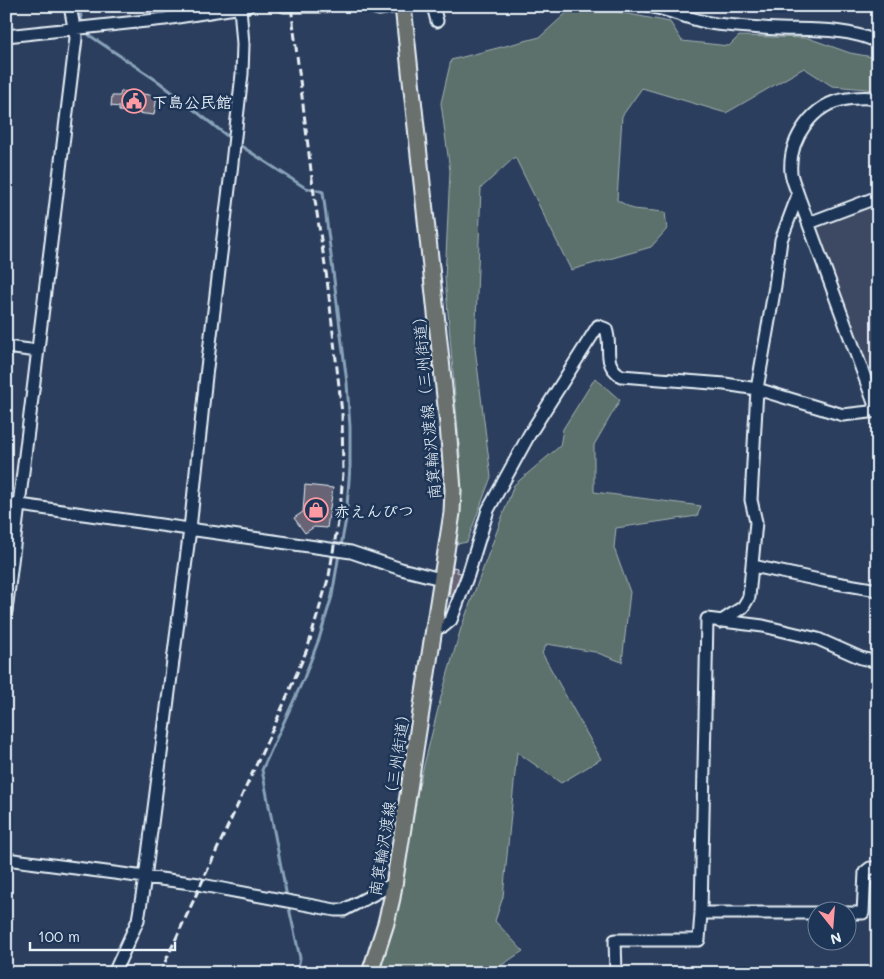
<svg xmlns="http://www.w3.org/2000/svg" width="884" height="979" font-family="Mali,'Klee One',sans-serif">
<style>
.built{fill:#3e4964}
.green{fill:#5d716c;stroke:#a2b1b2}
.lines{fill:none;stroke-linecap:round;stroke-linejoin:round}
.stream{stroke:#88a3ba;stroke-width:3}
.building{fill:#686375;stroke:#e8f1f8}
.minor-casing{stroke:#e8f1f8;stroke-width:15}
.major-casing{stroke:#e8f1f8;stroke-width:19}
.minor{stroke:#1d3557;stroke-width:11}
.major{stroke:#6b706d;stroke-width:15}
.rail{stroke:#e8f1f8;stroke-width:3;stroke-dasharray:8 4;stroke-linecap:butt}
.labels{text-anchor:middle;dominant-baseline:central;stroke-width:5;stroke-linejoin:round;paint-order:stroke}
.poi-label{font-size:16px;font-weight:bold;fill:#e8f1f8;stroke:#1d3557;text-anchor:start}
.street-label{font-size:16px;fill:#e8f1f8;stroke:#1d3557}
</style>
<rect width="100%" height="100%" fill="#2c3e5d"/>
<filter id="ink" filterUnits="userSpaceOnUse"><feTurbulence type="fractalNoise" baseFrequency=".02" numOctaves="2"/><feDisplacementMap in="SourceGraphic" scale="10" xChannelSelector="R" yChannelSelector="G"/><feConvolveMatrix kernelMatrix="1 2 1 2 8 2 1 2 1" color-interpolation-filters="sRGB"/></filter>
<g filter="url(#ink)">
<!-- built -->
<path class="built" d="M878,202V401L814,226Z"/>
<!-- green -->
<path class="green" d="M574,6H588L670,22L682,41L729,46L739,36L808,38L850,53L878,58V91L867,89L832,86L804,68L726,113L642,88L622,116L617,200L633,209L665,212L667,229L651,247L571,270L515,157L481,188L475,348L491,477L467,542L457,544L460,455L445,278L450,171L441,103L451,60L540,37Z
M595,378L620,400L594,445V492L701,506L697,516L616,528L614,548L630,592L622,662L595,652L547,644L542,653L601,759L561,783L517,752L503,897L495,921L523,951L490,973H372L441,697L461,628L514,485L560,446L563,429Z"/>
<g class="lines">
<!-- stream -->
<path class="stream" d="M79,6L82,22
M151,6L169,12L199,6
M89,35L159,82L231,139
M238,144L304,187C310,190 316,189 323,192L347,383L350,427V467L346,519L341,546
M287,897L262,770L304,678L319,639L332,596L339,554
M289,908L300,958L297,973"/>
</g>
<!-- building -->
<path class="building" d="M121,91L157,96L154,115L119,111V107L111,106L112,96H120Z
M305,485L333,488L327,528L314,527L305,533L294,518L303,512Z
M453,567L457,568V572L461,573L452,597L449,596Z"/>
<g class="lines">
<!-- minor casing -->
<g class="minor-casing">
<path id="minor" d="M284,6H325
M367,6L379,9L398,6
M433,6L437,21
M649,6C672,10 692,21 716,24C737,26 759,28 780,29C813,30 847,28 878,42
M6,36L165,19L248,6
M809,223L878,197
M6,347L38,351
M877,411L798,195C796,188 792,180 791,173C788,139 813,103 847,99C857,98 869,96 878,100
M6,503L351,552L401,569L441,579
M753,566L824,581L878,590
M6,611L76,38L70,6
M720,622L743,607L749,597L756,522L751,500L757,389L775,286L781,240L798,195
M434,629L444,626L451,620L468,575L488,510L529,435L598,326L606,329C613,348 601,362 621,376L725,384L757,389L843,415L878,411
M6,859L199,884
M202,885L335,910H344L393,884
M701,913H816
M846,913H863L865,872L870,868H878
M114,973L138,920L145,878L190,529L206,376L231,172L242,74L243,44L240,7
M616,973L615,940H699L701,913L707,619L763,626L818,639L861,658L878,662"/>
</g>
<!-- major casing -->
<g class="major-casing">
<path id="major" d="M370,973L386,923L392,898L452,513L453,490L448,425L403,6"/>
</g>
<!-- minor -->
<use href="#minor" class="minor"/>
<!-- major -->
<use href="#major" class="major"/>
<!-- rail -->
<path class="rail" d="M160,973L276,722L308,647L329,576L340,510L343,473L342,413L327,279L313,187L291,6"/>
</g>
</g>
<!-- icons -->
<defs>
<g id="civic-ring" transform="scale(1.25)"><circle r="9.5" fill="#1d3557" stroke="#ff9aa2" stroke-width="1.5"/><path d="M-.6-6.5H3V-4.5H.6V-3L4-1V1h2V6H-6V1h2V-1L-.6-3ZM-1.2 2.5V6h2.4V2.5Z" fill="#ff9aa2"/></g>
<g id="shop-ring" transform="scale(1.25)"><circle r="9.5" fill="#1d3557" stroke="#ff9aa2" stroke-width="1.5"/><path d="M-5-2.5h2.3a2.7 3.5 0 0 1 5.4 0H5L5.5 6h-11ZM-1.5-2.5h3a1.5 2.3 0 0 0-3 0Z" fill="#ff9aa2"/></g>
</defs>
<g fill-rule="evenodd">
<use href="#civic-ring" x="134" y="101"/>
<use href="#shop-ring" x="316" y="510"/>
</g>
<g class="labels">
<!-- poi labels -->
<g class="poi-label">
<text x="152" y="101">下島公民館</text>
<text x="334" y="510">赤えんぴつ</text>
</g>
<!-- street labels -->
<g class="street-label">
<text transform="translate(426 404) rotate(-95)">南箕輪沢渡線（三州街道）</text>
<text transform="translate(389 801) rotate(-81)">南箕輪沢渡線（三州街道）</text>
</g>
</g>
<!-- margin -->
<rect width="884" height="979" fill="none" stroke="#1d3557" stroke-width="25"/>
<rect x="12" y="12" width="859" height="954" fill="none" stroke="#e8f1f8" stroke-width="2" filter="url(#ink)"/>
<!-- north arrow -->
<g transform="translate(832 926) rotate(163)"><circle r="24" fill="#1d3557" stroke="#6e8097"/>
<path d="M0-4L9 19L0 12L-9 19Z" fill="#ff9aa2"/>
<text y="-8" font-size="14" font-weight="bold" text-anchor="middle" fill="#e8f1f8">N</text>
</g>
<!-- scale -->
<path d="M30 942v8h145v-8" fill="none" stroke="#e8f1f8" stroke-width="2.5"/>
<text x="38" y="942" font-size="15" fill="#e8f1f8" stroke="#1d3557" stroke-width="4" paint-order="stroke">100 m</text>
</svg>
